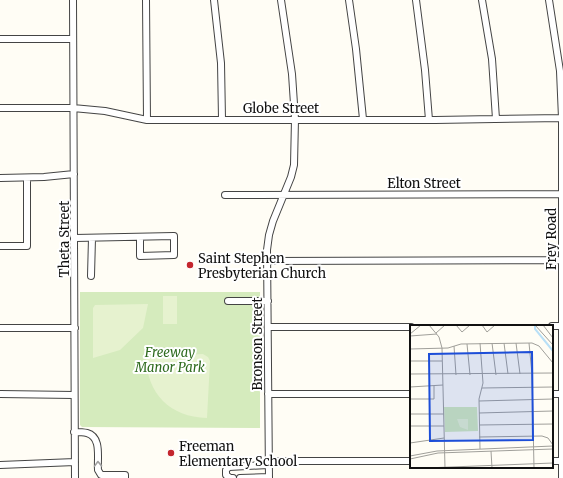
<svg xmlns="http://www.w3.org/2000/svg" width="563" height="478" font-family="Merriweather,serif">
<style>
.green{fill:#d5ebbd}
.pitch{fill:#e6f2cf}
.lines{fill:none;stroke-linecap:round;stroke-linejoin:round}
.minor-casing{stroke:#444;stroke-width:8}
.minor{stroke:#fff;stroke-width:6}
.oneway{stroke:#a0a0a0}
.poi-dot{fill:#c4262e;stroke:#fff;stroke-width:1.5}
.labels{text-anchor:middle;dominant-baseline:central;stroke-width:4;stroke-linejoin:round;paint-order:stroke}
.street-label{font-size:13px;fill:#111;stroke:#fff}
.poi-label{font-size:13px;fill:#111;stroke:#fff;text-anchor:start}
.park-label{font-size:13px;font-style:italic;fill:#2f6b1f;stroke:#fff}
.inset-river{fill:none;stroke:#b9e0f7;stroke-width:2}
.inset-road{fill:none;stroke:#a09f9a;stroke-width:1}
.view{fill:#1d4ed8;fill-opacity:0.15;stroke:#1d4ed8;stroke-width:2}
.inset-edge{fill:none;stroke:#111;stroke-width:2}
</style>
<rect width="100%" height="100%" fill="#fffdf5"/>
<!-- green -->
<path class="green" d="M80,292H260V428L82,427L80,425Z"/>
<!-- pitch -->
<path class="pitch" d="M163,296H177V324H163Z
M148,304L143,328L120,350L93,358V308L95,305Z
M203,354L208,357L210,361L207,418C170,417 147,394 146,357Z"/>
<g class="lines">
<!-- minor casing -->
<g class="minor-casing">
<path id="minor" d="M73,0L75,478
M146,0L147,120
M214,0L221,63L222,119
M349,0L356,49L363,119
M416,0L425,70L429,120
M482,0L492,59L496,119
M549,0L560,71L562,118V478
M0,39H73
M0,108H73L105,111L147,120H435L563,118
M0,178L44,177L74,174
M225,195L563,194
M75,238L174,236V255L140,256V237
M0,246H27V178
M268,261L563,260
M91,276L92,238
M228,301H268
M552,326H563
M268,327H411
M0,328H75
M0,394L74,395
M268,394H411
M552,394H563
M74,432C78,432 83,432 87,433C102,437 97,458 98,470L101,475H125V478
M268,461H411
M552,461H563
M0,465L75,462
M233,478H230L226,475V470L229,467L268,465
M240,478L269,477
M269,478L267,250L269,235L273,221L291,177L294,165L295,119L292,74L281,0"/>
</g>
<!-- minor -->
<use href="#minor" class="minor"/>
</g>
<!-- one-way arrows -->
<defs><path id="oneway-chevron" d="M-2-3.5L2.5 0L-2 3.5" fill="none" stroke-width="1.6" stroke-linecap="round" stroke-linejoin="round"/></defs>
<use class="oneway" href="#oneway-chevron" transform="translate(98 464) rotate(-92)"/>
<!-- markers -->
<g class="poi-dot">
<circle cx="190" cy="265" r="4"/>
<circle cx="171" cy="453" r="4"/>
</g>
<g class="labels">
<!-- street labels -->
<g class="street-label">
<text x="281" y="108">Globe Street</text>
<text x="424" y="183">Elton Street</text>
<text transform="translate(64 239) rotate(-90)">Theta Street</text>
<text transform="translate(551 239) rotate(-90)">Frey Road</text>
<text transform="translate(257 344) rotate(-90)">Bronson Street</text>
</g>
<!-- poi labels -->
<g class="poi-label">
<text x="198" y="258">Saint Stephen<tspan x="198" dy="15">Presbyterian Church</tspan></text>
<text x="179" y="446">Freeman<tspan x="179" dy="15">Elementary School</tspan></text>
</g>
<!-- park labels -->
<g class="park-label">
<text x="170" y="352">Freeway<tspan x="170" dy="15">Manor Park</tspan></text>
</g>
</g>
<!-- overview -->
<g transform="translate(410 325)">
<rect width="143" height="143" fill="#fffdf5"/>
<path d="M34,82H67L68,106L35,107Z" fill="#d5ebbd"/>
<path d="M47,94H58V105L50,102Z" fill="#e6f2cf"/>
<path class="inset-river" d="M125,0V4L143,26"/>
<path class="inset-road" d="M19,0L29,12L32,23L35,143M46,0L52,7L60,0M72,0L77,7L85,0M125,0L143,20M133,0L143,13M26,8L35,0M0,9L11,0M0,11L27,9M70,18L73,58L69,74L70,124M82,18L86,50M94,18L98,49M106,18L110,49M119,18L122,49L124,143M57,19L60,50M44,21L46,50M0,24L38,23L51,19L122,18L129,21L143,38M0,36H32M0,49L143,48M0,62L33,60M72,63L143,62M0,74H24V61M69,76L143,74M69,88L143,86M0,89H34M69,100L143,99M0,101H34M69,112L132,111L138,113L143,120M0,118L34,113M81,126L82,143M0,131L27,126L143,121M0,134L28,128L143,124M15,143L143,138"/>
<path class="view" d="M122,27L123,115L20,116L19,29Z"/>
<rect width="143" height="143" class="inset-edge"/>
</g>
</svg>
